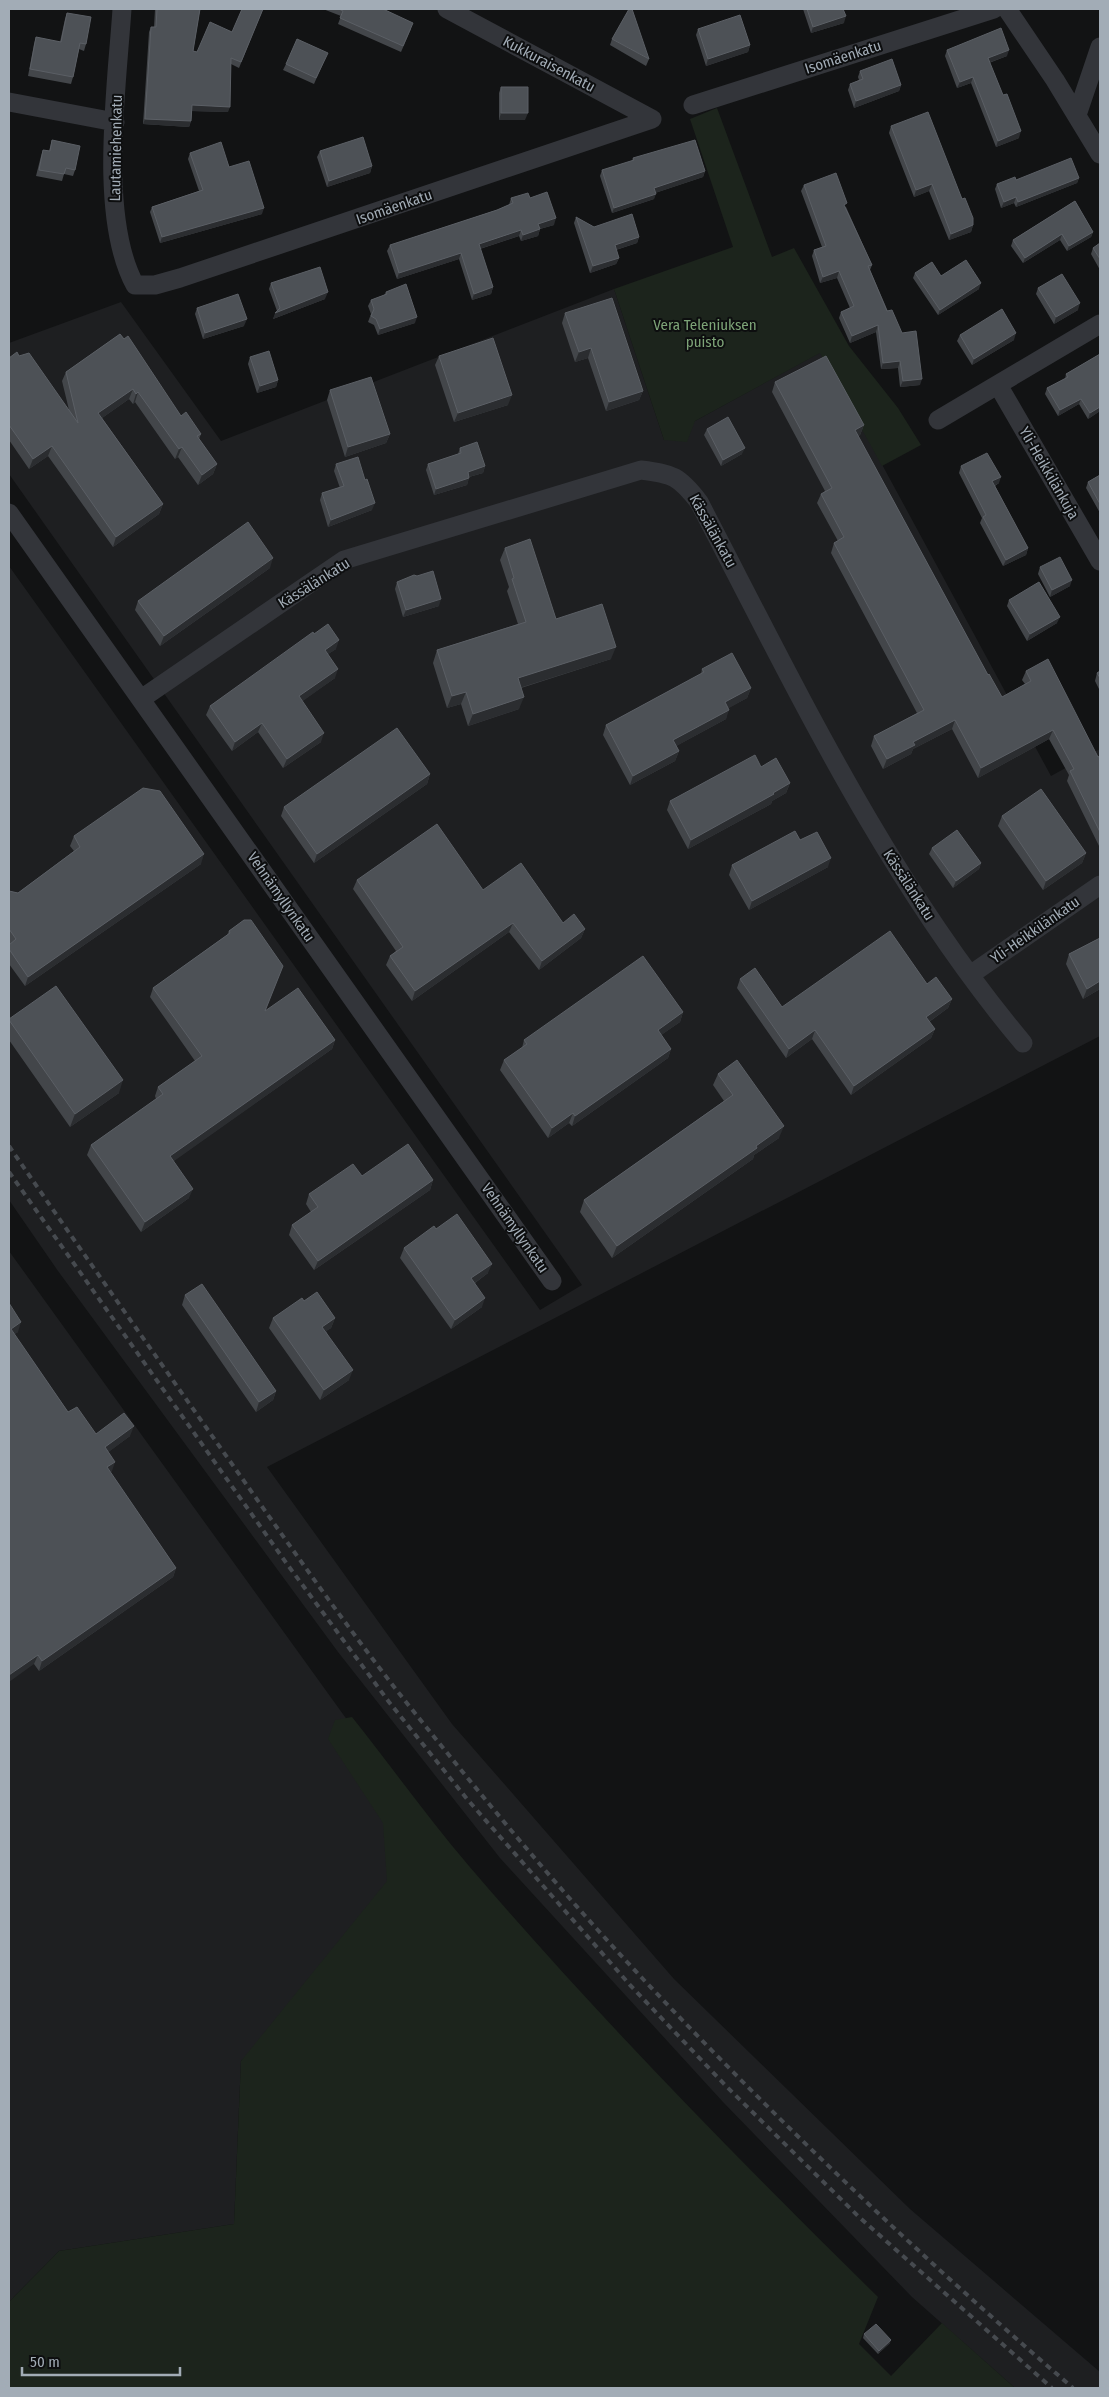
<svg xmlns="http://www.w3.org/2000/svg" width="1109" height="2397" font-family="'Fira Sans Condensed',sans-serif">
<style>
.built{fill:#1e1f21}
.green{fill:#1c241c}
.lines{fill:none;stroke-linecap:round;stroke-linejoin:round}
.street{stroke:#33353a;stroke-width:19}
.rail{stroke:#464a4f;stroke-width:4;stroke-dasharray:6 5;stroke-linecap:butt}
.wall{fill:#43464a}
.shaded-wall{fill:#2b2d30}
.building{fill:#4d5156;stroke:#5b5f65}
.labels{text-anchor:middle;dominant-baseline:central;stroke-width:4;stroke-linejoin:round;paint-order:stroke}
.street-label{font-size:15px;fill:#a2acb6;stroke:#0d0e0f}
.park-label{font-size:15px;fill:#7da377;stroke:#0d0e0f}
</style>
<rect width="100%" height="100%" fill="#121314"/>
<!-- built -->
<path class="built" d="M614,289L664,440L695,421L821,352L1051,776L1100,749V1036L267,1467L452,1724L674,1979L910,2209L1100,2372V2388H1015L912,2297L723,2102L500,1858L338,1652L58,1271L9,1200V566L540,1310L582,1285L9,474V343L121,302L221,441Z
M9,1251L446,1857L241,2061L234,2224L59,2251L9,2302Z"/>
<!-- green -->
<path class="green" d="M717,108L772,257L794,248L849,346L898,408L921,445L882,466L820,353L695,421L687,442L664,440L614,289L733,247L690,119Z
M352,1717C391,1766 428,1818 469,1866C598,2017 737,2158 878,2297L859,2344L891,2376L942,2323L1015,2388H9V2302L59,2251L234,2224L241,2061L387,1881L383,1823L328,1739L335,1720Z"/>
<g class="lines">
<!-- street -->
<path class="street" d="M122,9C117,86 98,217 135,285H155L180,278L652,119
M447,9L652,119
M1007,9L1055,80L1100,154
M9,102L115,122
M693,105L994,9
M1077,115L1100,47
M998,385L1100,561
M938,420L1100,324
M9,513L552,1281
M141,699L344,560L641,470C673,474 679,476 699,502C796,688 887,881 1023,1043
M970,975L1100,885"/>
<!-- rail -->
<path class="rail" d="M9,1146C79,1248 151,1349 222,1450C281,1533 339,1617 402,1697C479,1793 558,1889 643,1979C779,2123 923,2259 1073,2388
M9,1172L287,1564L389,1702L467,1799L630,1985L726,2086L859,2217L1052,2388"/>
</g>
<!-- wall -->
<path class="wall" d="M155,9H200L193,51L197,52L232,32L263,9L239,68L231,64L228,112L192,111L191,121L189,127L143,124L149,32L151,27H154Z
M323,9H383L411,29L401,52L338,24L341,16Z
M803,9H843L844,23L811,33Z
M67,13L86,44L84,51L79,49L73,77L71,84L28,76L34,44L36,37L60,42L65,19Z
M698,29L750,45L748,52L706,66L696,35Z
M612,39L649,59L646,66L610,45Z
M947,50L1007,56L989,63L1019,138L996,147L971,83L957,88L945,56Z
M325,59L314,84L283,70L286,64Z
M860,71L901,85L899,91L854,108L848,90L850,84L859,80L858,77Z
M501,87L525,120H499V93Z
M891,126L962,199L973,225L971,232L949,240L929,191L914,197L889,133Z
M52,140L75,170L73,176L64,174L62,181L36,176L41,156L43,150L49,151Z
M320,151L372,166L370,173L327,187L317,157Z
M190,153L229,167L262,214L160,243L150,212L152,207L199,191L188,159Z
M633,158L705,171L703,177L655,193L654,199L612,213L600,176L602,170L632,161Z
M1079,178L1077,183L1016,207L1014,203L1001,208L995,189L997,184L1016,180Z
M804,185L846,207L872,265L870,270L920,385L900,387L898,368L881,369L876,332L850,343L839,318L841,312L850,308L837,278L820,283L812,256L814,250L822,247L801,191Z
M511,198H530L554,225L540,229L538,236L521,241L519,236L480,249L493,287L491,294L472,300L459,259L397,279L387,251L390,245L497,210L509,205Z
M1075,201L1093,232L1091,237L1067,251L1060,240L1023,263L1011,246L1013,240Z
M576,217L594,227L639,237L637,243L616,250L619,258L616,264L590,273L574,223Z
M1100,243V270L1091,254L1093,248Z
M915,273L941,276L979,289L938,315L913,278Z
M271,283L325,299L273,319L277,311L269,289Z
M1038,288L1078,310L1054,324L1036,294Z
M386,292L415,323L378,335L374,325L368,322L371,314L368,306L371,300L384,295Z
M197,308L244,326L203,339L195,314Z
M565,313L643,391L639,400L606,411L588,358L575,362L562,323Z
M120,334L181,416L201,434L199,439L217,464L213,474L198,485L178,457L175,459L135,402L133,404L129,399L102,418L163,504L159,514L113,547L48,456L29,469L9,440V358L19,356L69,410L62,381L66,372Z
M960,335L1014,340L972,365L957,341Z
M1100,354V411L1088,419L1079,404L1058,416L1045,394L1047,388L1065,379L1066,374Z
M439,356L508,405L454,422L435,365Z
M250,357L278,380L276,387L257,393L248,364Z
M775,382L864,425L860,435L858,436L988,675L1002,697L1025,684L1022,680L1026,671L1098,757L1100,756V848L1067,781L1069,775L1049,739L978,778L952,729L913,749L911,754L883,769L871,746L874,736L917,713L831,553L834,543L838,541L817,503L821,494L825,491L772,392Z
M330,390L390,434L386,443L345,457L327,400Z
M707,429L742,454L721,466L704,435Z
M460,448L485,466L483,473L469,477L467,485L434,495L426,470L428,464L458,454Z
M336,464L372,510L328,527L320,500L322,493L340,488L334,471Z
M961,466L999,483L995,486L1028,548L1026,555L1003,566L980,523L982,518L959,473Z
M1100,475V513L1086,488L1088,482Z
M505,548L556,619L611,659L521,688L519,709L468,726L461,704L447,708L433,663L437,650L518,624L507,591L509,587L500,560Z
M1040,567L1070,586L1050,597L1038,574Z
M270,568L160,646L135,610L138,601Z
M397,582L439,606L403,617L395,589Z
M1009,600L1057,623L1027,641L1007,606Z
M314,634L336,649L328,654L335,678L302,701L321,742L283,768L258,732L232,751L206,715L210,706Z
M702,669L751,688L747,698L728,708L726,719L676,746L679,751L675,761L630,785L603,735L606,725L701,674Z
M1100,671V691L1095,681L1097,673Z
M761,767L790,783L786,793L772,801L771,804L688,849L667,810L670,801Z
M430,774L427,784L314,863L281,816L284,807Z
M1002,816L1086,853L1082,863L1043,890L998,826Z
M74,836L201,864L25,986L9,964V891L18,893L74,851L70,846Z
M800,840L828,867L749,910L729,875L732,865Z
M932,848L981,863L979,869L953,888L929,854Z
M357,880L483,890L563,923L585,929L581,938L539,970L509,932L412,1001L386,965L390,956L396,951L353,889Z
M244,920L266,1011L335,1040L332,1049L173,1161L189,1198L141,1232L87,1155L91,1145L156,1099L155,1096L158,1087L195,1061L150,997L153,988L227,935L229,931Z
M1100,938V989L1083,999L1066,964L1069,954Z
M740,979L782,1007L927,984L952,999L948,1008L929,1022L935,1029L931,1038L851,1095L812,1039L786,1058L737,988Z
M683,1012L680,1022L661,1035L671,1049L668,1058L572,1126L569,1123L548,1138L500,1070L504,1060L522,1048L524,1040Z
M9,1019L119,1093L70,1127L9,1040Z
M718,1074L779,1138L754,1155L753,1159L612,1258L580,1212L584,1200L724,1101L713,1085Z
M362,1176L433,1180L430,1190L314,1270L289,1235L292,1225L311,1212L306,1204L309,1194Z
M436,1229L488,1273L475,1283L482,1307L451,1329L400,1258L404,1248Z
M185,1295L276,1391L273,1400L256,1412L182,1305Z
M304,1301L335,1318L331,1328L326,1331L349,1380L320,1400L269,1328L273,1318Z
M9,1303L18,1332L14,1334L68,1412L96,1434L130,1436L108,1452L112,1471L110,1472L176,1568L173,1577L39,1671L34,1664Z
M864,2334L890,2343L878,2354L863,2338Z"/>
<!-- shaded-wall -->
<path class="shaded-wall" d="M846,16L844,23L811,33L813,27Z
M750,45L748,52L706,66L708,59Z
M1009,50L1007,56L985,64L988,58Z
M973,77L971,83L957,88L960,82Z
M901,85L899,91L854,108L856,101Z
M192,105L230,107L228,112L190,111Z
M501,113H528L525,120H499Z
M145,119L191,121L189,127L143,124Z
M1021,131L1019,138L996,147L998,141Z
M372,166L370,173L327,187L329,181Z
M705,171L703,177L652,194L654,188Z
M1079,178L1077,183L1016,207L1018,202Z
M932,184L929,191L914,197L916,190Z
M656,194L654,199L612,213L614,208Z
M1016,197L1014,203L1001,208L1004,202Z
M264,208L262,214L160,243L162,237Z
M556,218L554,225L536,230L538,224Z
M973,225L971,232L949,240L951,234Z
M540,229L538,236L521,241L523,235Z
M521,230L519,236L476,250L479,244Z
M1093,232L1091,237L1067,251L1069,246Z
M1062,234L1060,240L1023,263L1025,258Z
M639,237L637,243L612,251L615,245Z
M461,253L459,259L397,279L399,273Z
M619,258L616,264L590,273L593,266Z
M839,271L837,278L820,283L823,277Z
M981,283L979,289L938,315L940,310Z
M493,287L491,294L472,300L474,294Z
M328,292L325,299L273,319L275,313Z
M1080,303L1078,310L1054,324L1056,317Z
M417,317L415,323L378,335L380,329Z
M247,319L244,326L203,339L205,333Z
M878,325L876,332L850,343L852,336Z
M1016,333L1014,340L972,365L974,359Z
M591,348L588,358L575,362L579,352Z
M900,361L898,368L881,369L883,363Z
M922,379L920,385L900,387L903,381Z
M278,380L276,387L257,393L260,386Z
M133,389L129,399L95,423L98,413Z
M643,391L639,400L606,411L609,402Z
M138,392L135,402L133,404L136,394Z
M512,395L508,405L454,422L458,413Z
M1081,399L1079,404L1058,416L1060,410Z
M1100,407V411L1088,419L1090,413Z
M864,425L860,435L852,439L855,430Z
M390,434L386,443L345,457L348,447Z
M52,446L48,456L29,469L33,459Z
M182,447L178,457L175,459L179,449Z
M745,448L742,454L721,466L723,460Z
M217,464L213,474L198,485L202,475Z
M485,466L483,473L465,478L468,472Z
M1001,477L999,483L990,488L992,481Z
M469,478L467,485L434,495L436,489Z
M375,503L372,510L328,527L331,520Z
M163,504L159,514L113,547L116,537Z
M1028,548L1026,555L1003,566L1006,560Z
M273,558L270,568L160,646L164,636Z
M1072,580L1070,586L1050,597L1052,590Z
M441,599L439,606L403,617L406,610Z
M1060,617L1057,623L1027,641L1030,634Z
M339,640L336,649L321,659L325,650Z
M616,647L611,659L513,690L518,678Z
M338,669L335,678L296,706L299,696Z
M751,688L747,698L722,712L725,702Z
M466,692L461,704L447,708L452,696Z
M524,697L519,709L468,726L473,714Z
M729,710L726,719L669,750L673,740Z
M955,720L952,729L913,749L911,754L883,769L887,759L913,742Z
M262,723L258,732L232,751L235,742Z
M1053,730L1049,739L978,778L981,768Z
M324,733L321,742L283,768L287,759Z
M679,751L675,761L630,785L633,776Z
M430,774L427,784L314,863L317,854Z
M790,783L786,793L772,801L771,804L688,849L691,840Z
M1086,853L1082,863L1043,890L1046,881Z
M204,854L201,864L25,986L28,977Z
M831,858L828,867L749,910L752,901Z
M981,863L979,869L953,888L956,881Z
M513,923L509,932L412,1001L415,991Z
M585,929L581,938L539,970L542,961Z
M1100,981V989L1083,999L1087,989Z
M952,999L948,1008L923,1026L926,1017Z
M683,1012L680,1022L654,1040L658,1030Z
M935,1029L931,1038L851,1095L854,1086Z
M815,1030L812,1039L786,1058L789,1049Z
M335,1040L332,1049L167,1166L170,1156Z
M671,1049L668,1058L572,1126L575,1116Z
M123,1080L119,1093L70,1127L75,1114Z
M573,1113L569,1123L548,1138L552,1128Z
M784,1126L779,1138L754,1155L753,1159L612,1258L617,1246Z
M433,1180L430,1190L314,1270L318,1261Z
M193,1189L189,1198L141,1232L145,1222Z
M492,1264L488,1273L468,1288L471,1278Z
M485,1298L482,1307L451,1329L455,1320Z
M335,1318L331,1328L319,1336L322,1327Z
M21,1322L18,1332L9,1338L11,1329Z
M353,1370L349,1380L320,1400L324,1390Z
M276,1391L273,1400L256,1412L259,1402Z
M134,1426L130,1436L102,1457L105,1447Z
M115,1462L112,1471L103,1477L107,1467Z
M176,1568L173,1577L39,1671L42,1661Z
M38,1655L34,1664L9,1682V1675Z
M891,2340L890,2343L878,2354L879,2351Z"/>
<!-- building -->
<path class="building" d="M157,9H200L193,51L197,52L210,22L232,32L242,9H263L241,62L231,58L230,107L192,105L191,121L145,119L151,27H156Z
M339,9H383L413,23L403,46L340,18L343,11Z
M629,9H632L649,59L612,39Z
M807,9H843L846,16L813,27Z
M67,13L91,17L86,44L80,43L73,77L30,69L36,37L61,42Z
M740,15L750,45L708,59L698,29Z
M1001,28L1009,50L988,58L1003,95L1007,94L1021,131L998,141L973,77L960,82L947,50Z
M297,39L328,53L316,78L286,64Z
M892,59L901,85L856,101L850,84L863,79L860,71Z
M501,87H528V113H501Z
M928,112L962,199L965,198L973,218V225L951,234L932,184L916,190L891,126Z
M363,137L372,166L329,181L320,151Z
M52,140L80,146L75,170L66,168L64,174L39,170L43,150L50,151Z
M695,140L705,171L654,188L656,194L614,208L602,170L634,160L633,158Z
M221,142L229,167L249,161L264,208L162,237L152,207L203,190L190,153Z
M1071,158L1079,178L1018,202L1016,197L1004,202L997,184L1015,177L1016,180Z
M836,173L847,203L844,205L872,265L868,266L887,311L892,310L902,333L916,331L922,379L903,381L900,361L883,363L878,325L852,336L841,312L854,306L839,271L823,277L814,250L826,246L804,185Z
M547,192L556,218L538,224L540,229L523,235L521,230L479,244L493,287L474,294L461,253L399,273L390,245L497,210L513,203L511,198L528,193L530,198Z
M1075,201L1093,232L1069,246L1062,234L1025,258L1013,240Z
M632,214L639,237L615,245L619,258L593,266L576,217L594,227Z
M1100,243V259L1093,248Z
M966,260L981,283L940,310L915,273L932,262L941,276Z
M320,267L328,292L275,313L280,308L271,283Z
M1062,274L1080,303L1056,317L1038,288Z
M406,284L417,317L380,329L376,319L371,316L374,309L371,300L387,294L386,292Z
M238,294L247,319L205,333L197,308Z
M612,298L643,391L609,402L591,348L579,352L565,313Z
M1002,309L1016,333L974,359L960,335Z
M120,334L124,339L128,336L181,416L186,412L201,434L197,436L217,464L202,475L182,447L179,449L138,392L136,394L133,389L98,413L163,504L116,537L52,446L33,459L9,425V358L17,352L19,356L29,353L78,423L66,372Z
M493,338L512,395L458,413L439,356Z
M269,351L278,380L260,386L250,357Z
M1100,354V407L1090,413L1081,399L1060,410L1047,388L1068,377L1066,374Z
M826,356L864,425L855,430L988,675L989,674L1002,697L1031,681L1026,671L1048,659L1098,757L1100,756V832L1070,771L1074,769L1053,730L981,768L955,720L913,742L915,745L887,759L874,736L924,710L834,543L844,537L821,494L832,488L775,382Z
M371,377L390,434L348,447L330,390Z
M728,417L745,448L723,460L707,429Z
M477,442L485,466L468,472L469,478L436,489L428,464L461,453L460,448Z
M987,453L1001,477L992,481L1028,548L1006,560L983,517L986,515L961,466Z
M358,457L365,480L367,479L375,503L331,520L322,493L344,486L336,464Z
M1100,475V504L1088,482Z
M248,522L273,558L164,636L138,601Z
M530,539L556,619L602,604L616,647L518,678L524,697L473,714L466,692L452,696L437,650L526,622L512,579L514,578L505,548Z
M1060,557L1072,580L1052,590L1040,567Z
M433,571L441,599L406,610L397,582L414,575L417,576Z
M1039,582L1060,617L1030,634L1009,600Z
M328,624L339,640L325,650L338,669L299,696L324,733L287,759L262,723L235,742L210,706L313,632L314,634Z
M732,653L751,688L725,702L729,710L673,740L679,751L633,776L606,725L704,672L702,669Z
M1100,671V678L1097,673Z
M397,728L430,774L317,854L284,807Z
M755,755L761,767L776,758L790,783L773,793L774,794L691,840L670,801Z
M143,788L160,791L204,854L28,977L9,949V945L16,939L9,929V891L18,893L80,847L74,836Z
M1041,789L1086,853L1046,881L1002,816Z
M437,824L483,890L521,863L563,923L574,914L585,929L542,961L513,923L415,991L390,956L403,947L357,880Z
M957,830L981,863L956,881L932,848Z
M795,831L800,840L817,832L831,858L752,901L732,865Z
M244,920H251L283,966L265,1011L298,988L335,1040L170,1156L193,1189L145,1222L91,1145L163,1094L158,1087L202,1056L153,988L230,933L229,931Z
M890,931L927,984L936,977L952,999L926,1017L935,1029L854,1086L815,1030L789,1049L740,979L755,968L782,1007Z
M1100,938V981L1087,989L1069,954Z
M643,956L683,1012L658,1030L671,1049L575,1116L573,1113L552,1128L504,1060L527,1044L524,1040Z
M56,986L123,1080L75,1114L9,1020V1019Z
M737,1060L784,1126L756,1146L757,1148L617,1246L584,1200L733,1095L718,1074Z
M408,1144L433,1180L318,1261L292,1225L318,1207L309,1194L353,1164L362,1176Z
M457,1214L492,1264L471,1278L485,1298L455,1320L404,1248L434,1226L436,1229Z
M202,1284L276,1391L259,1402L185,1295Z
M317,1292L335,1318L322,1327L353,1370L324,1390L273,1318L302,1298L304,1301Z
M9,1303L21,1322L11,1329L68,1412L77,1407L96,1434L124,1413L134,1426L105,1447L115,1462L107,1467L176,1568L42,1661L38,1655L9,1675Z
M876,2324L891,2340L879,2351L864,2334Z"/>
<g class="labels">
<!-- street labels -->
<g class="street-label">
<text transform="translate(843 57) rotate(-18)">Isomäenkatu</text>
<text transform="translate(549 64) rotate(28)">Kukkuraisenkatu</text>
<text transform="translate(116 148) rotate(-89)">Lautamiehenkatu</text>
<text transform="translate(394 207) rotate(-19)">Isomäenkatu</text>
<text transform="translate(1049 473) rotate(60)">Yli-Heikkilänkuja</text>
<text transform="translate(713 531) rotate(61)">Kässälänkatu</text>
<text transform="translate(314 583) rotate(-32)">Kässälänkatu</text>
<text transform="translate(909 885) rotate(57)">Kässälänkatu</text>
<text transform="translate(281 897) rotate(55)">Vehnämyllynkatu</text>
<text transform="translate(1035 930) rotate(-35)">Yli-Heikkilänkatu</text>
<text transform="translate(515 1228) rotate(55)">Vehnämyllynkatu</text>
</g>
<!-- park labels -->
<g class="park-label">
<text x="705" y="325">Vera Teleniuksen<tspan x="705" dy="17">puisto</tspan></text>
</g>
</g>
<!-- border -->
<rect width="1109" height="2397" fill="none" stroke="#a2acb6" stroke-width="20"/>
<!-- scale -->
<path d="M22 2367v8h158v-8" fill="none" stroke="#a2acb6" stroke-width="2.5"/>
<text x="30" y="2367" font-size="15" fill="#a2acb6" stroke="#0d0e0f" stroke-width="4" paint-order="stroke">50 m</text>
</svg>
